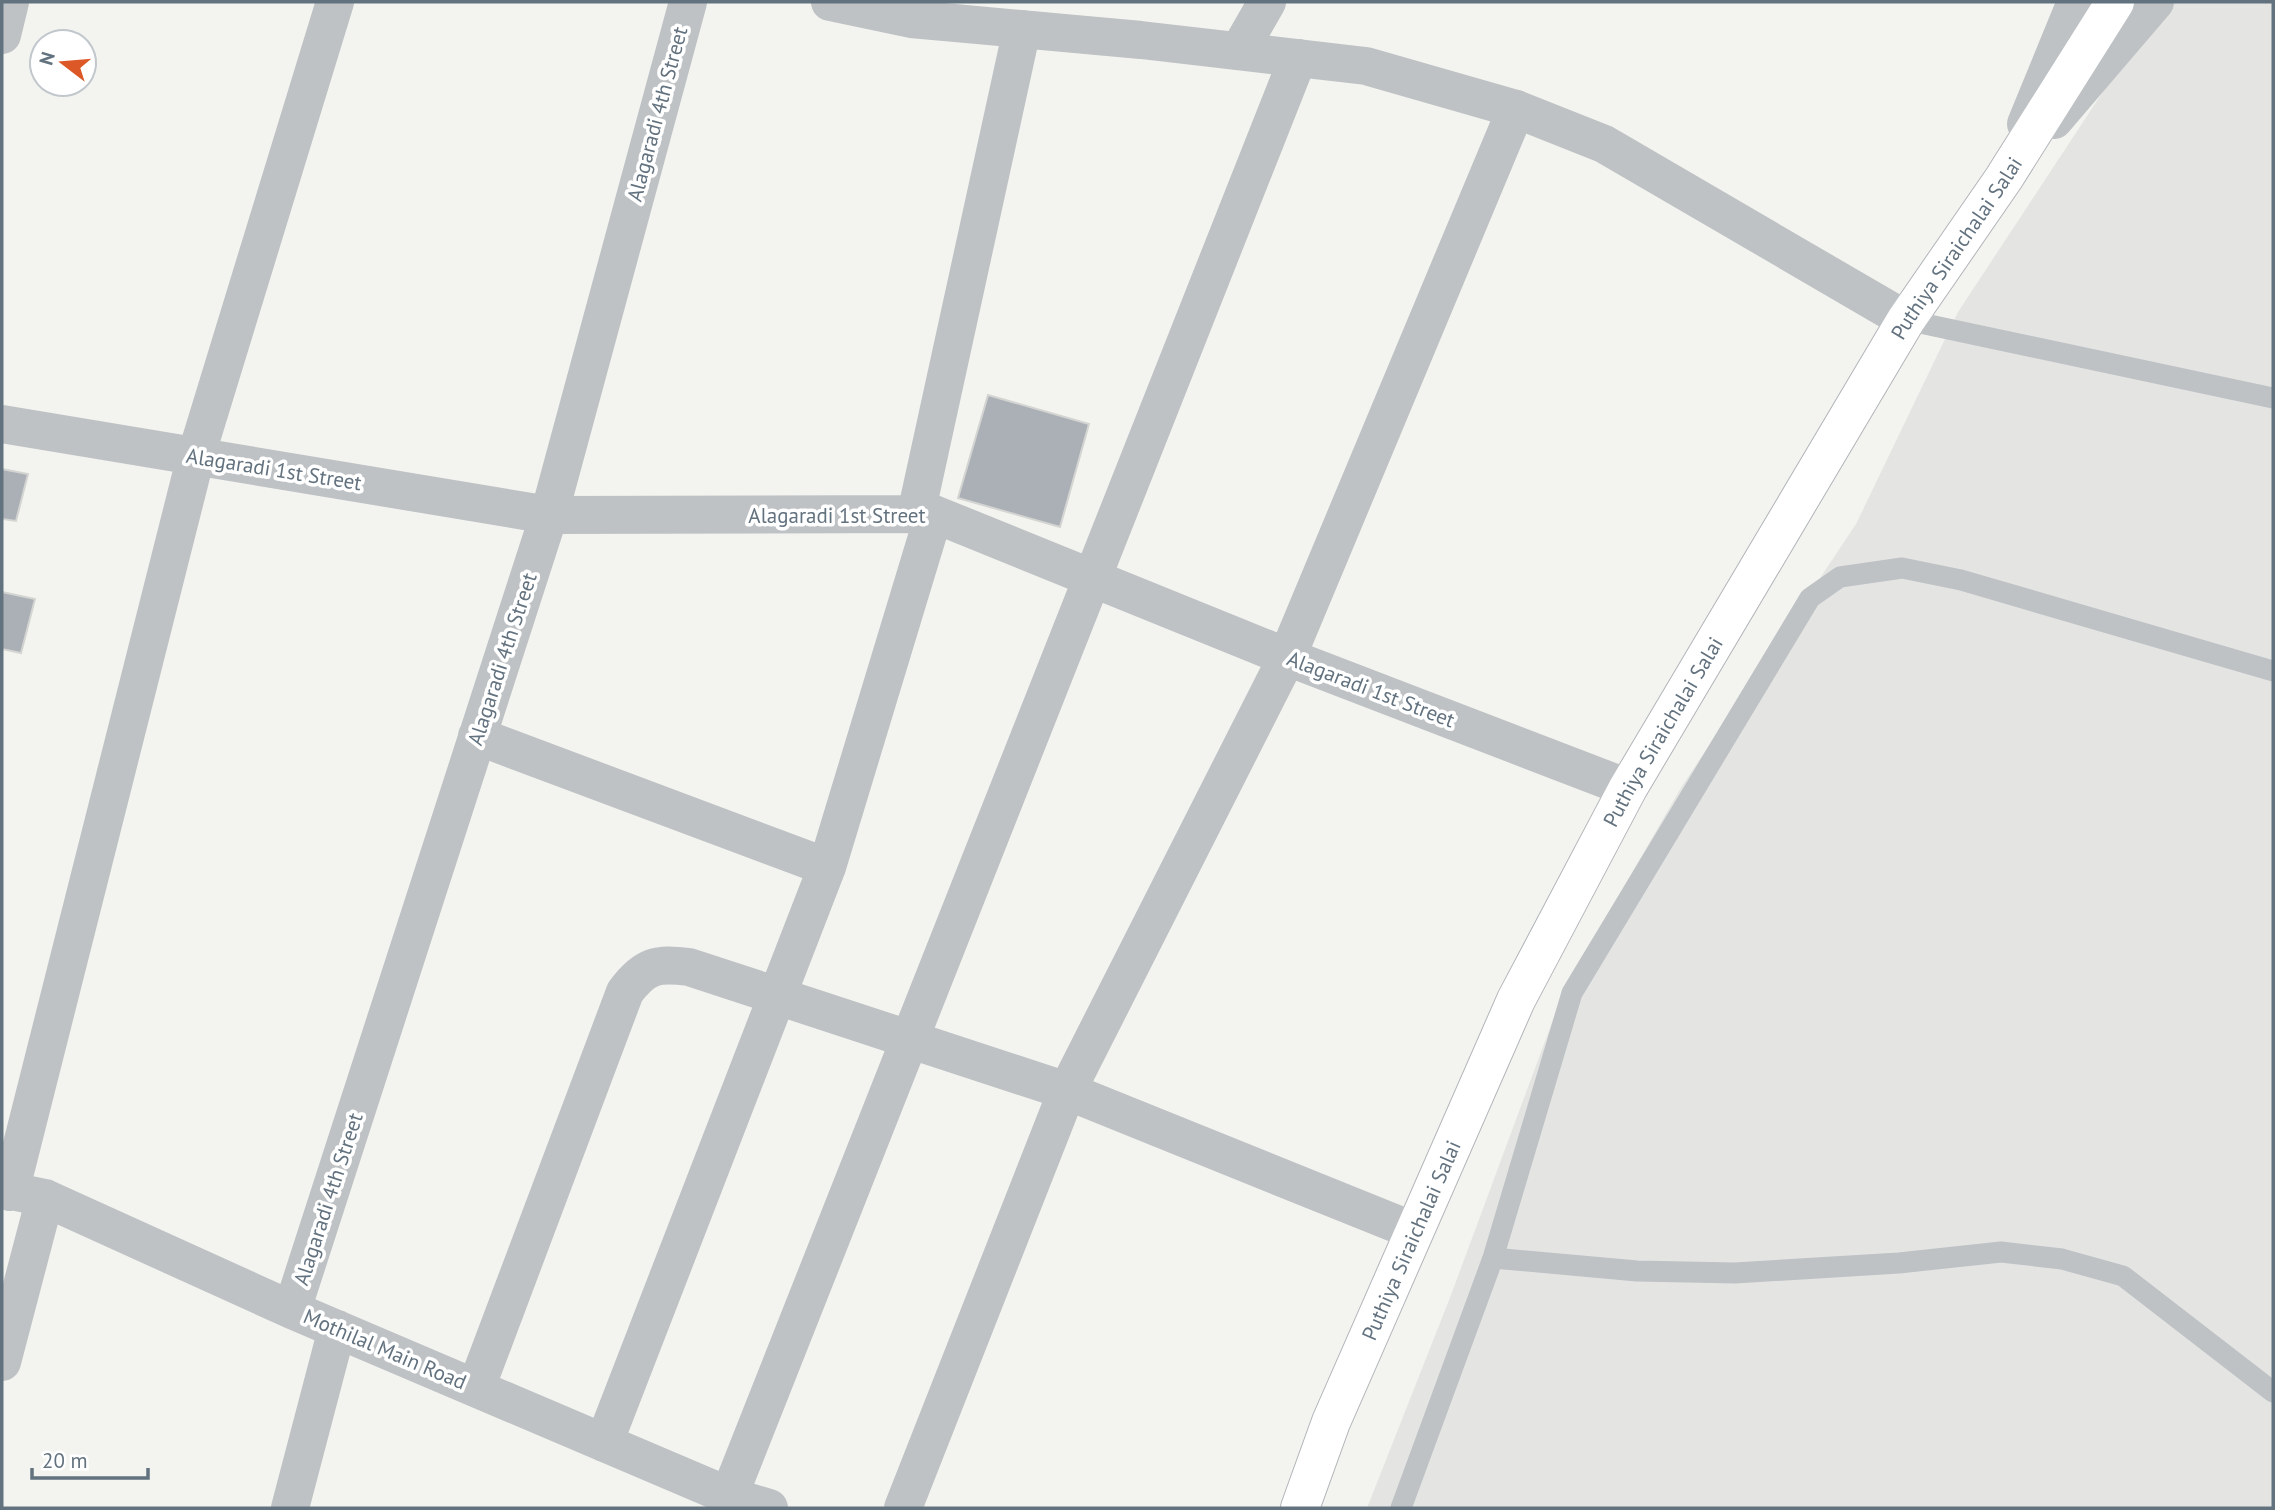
<svg xmlns="http://www.w3.org/2000/svg" width="2275" height="1510" font-family="'PT Sans',sans-serif">
<style>
.built{fill:#e4e5e3}
.building{fill:#aab0b5;stroke:#d4d5d2;stroke-width:2}
.lines{fill:none;stroke-linecap:round;stroke-linejoin:round}
.secondary-casing{stroke:#b1b5b9;stroke-width:40}
.service{stroke:#bec2c5;stroke-width:21}
.minor{stroke:#bec2c5;stroke-width:38}
.tertiary{stroke:#bec2c5;stroke-width:38}
.secondary{stroke:#fff;stroke-width:38}
.labels{text-anchor:middle;dominant-baseline:central;stroke-width:7;stroke-linejoin:round;paint-order:stroke}
.street-label{font-size:21px;fill:#63727f;stroke:#fff}
</style>
<rect width="100%" height="100%" fill="#f3f4ef"/>
<!-- built -->
<path class="built" d="M2162,2H2273V1508H1367L1451,1295L1564,990L1682,786L1856,524L1958,312Z"/>
<!-- building -->
<path class="building" d="M988,395L1089,424L1060,527L958,498Z
M2,469L28,474L16,521L2,519Z
M2,592L35,599L21,653L2,649Z"/>
<g class="lines">
<!-- secondary casing -->
<g class="secondary-casing">
<g id="secondary">
<path id="s1" d="M1300,1508L1331,1422L1516,1000L1628,788L1906,320L2004,178L2115,2"/>
</g>
</g>
<!-- service -->
<path class="service" d="M1906,320L2273,398
M1493,1258L1637,1271L1735,1273L1899,1263L2001,1252L2062,1259L2123,1276L2273,1392
M1401,1508L1493,1258L1572,993L1810,598L1840,577L1902,568L1961,580L2273,671"/>
<!-- minor -->
<path class="minor" d="M2,35L10,2
M1239,51L1267,2
M2054,120L2155,2
M2026,124L2076,2
M2,424L549,515L934,514L1287,657L1628,788
M916,514L1022,29
M477,736L827,867
M2,1189L45,1198L292,1310L729,1496L769,1508
M10,1192L196,456L335,2
M292,1310L549,515L688,2
M2,1362L45,1198
M476,1388L625,992C645,965 657,963 689,967L1067,1091L1414,1231
M604,1443L827,867L934,514
M729,1496L1298,58
M290,1508L337,1329
M903,1508L1067,1091L1287,657L1516,109"/>
<!-- tertiary -->
<path class="tertiary" d="M830,2L911,19L1141,40L1366,66L1516,109L1604,144L1906,320"/>
<!-- secondary -->
<use href="#secondary" class="secondary"/>
</g>
<g class="labels">
<!-- street labels -->
<g class="street-label">
<text transform="translate(657 114) rotate(-75)">Alagaradi 4th Street</text>
<text stroke="none"><textPath href="#s1" startOffset="1424">Puthiya Siraichalai Salai</textPath></text>
<text transform="translate(274 469) rotate(9)">Alagaradi 1st Street</text>
<text x="837" y="515">Alagaradi 1st Street</text>
<text transform="translate(502 659) rotate(-72)">Alagaradi 4th Street</text>
<text transform="translate(1371 689) rotate(21)">Alagaradi 1st Street</text>
<text stroke="none"><textPath href="#s1" startOffset="858">Puthiya Siraichalai Salai</textPath></text>
<text transform="translate(328 1199) rotate(-72)">Alagaradi 4th Street</text>
<text stroke="none"><textPath href="#s1" startOffset="290">Puthiya Siraichalai Salai</textPath></text>
<text transform="translate(385 1349) rotate(23)">Mothilal Main Road</text>
</g>
</g>
<!-- border -->
<rect width="2275" height="1510" fill="none" stroke="#63727f" stroke-width="7"/>
<!-- north arrow -->
<g transform="translate(63 63) rotate(286)"><circle r="33" fill="#ffffff" stroke="#c1c7cc" stroke-width="2"/>
<path d="M0-5L12 26L0 18L-12 26Z" fill="#dc5927"/>
<text y="-10" font-size="19" font-weight="bold" text-anchor="middle" fill="#63727f">N</text>
</g>
<!-- scale -->
<path d="M32 1468v10h116v-10" fill="none" stroke="#63727f" stroke-width="3.5"/>
<text x="42" y="1468" font-size="21" fill="#63727f" stroke="#ffffff" stroke-width="5" paint-order="stroke">20 m</text>
</svg>
